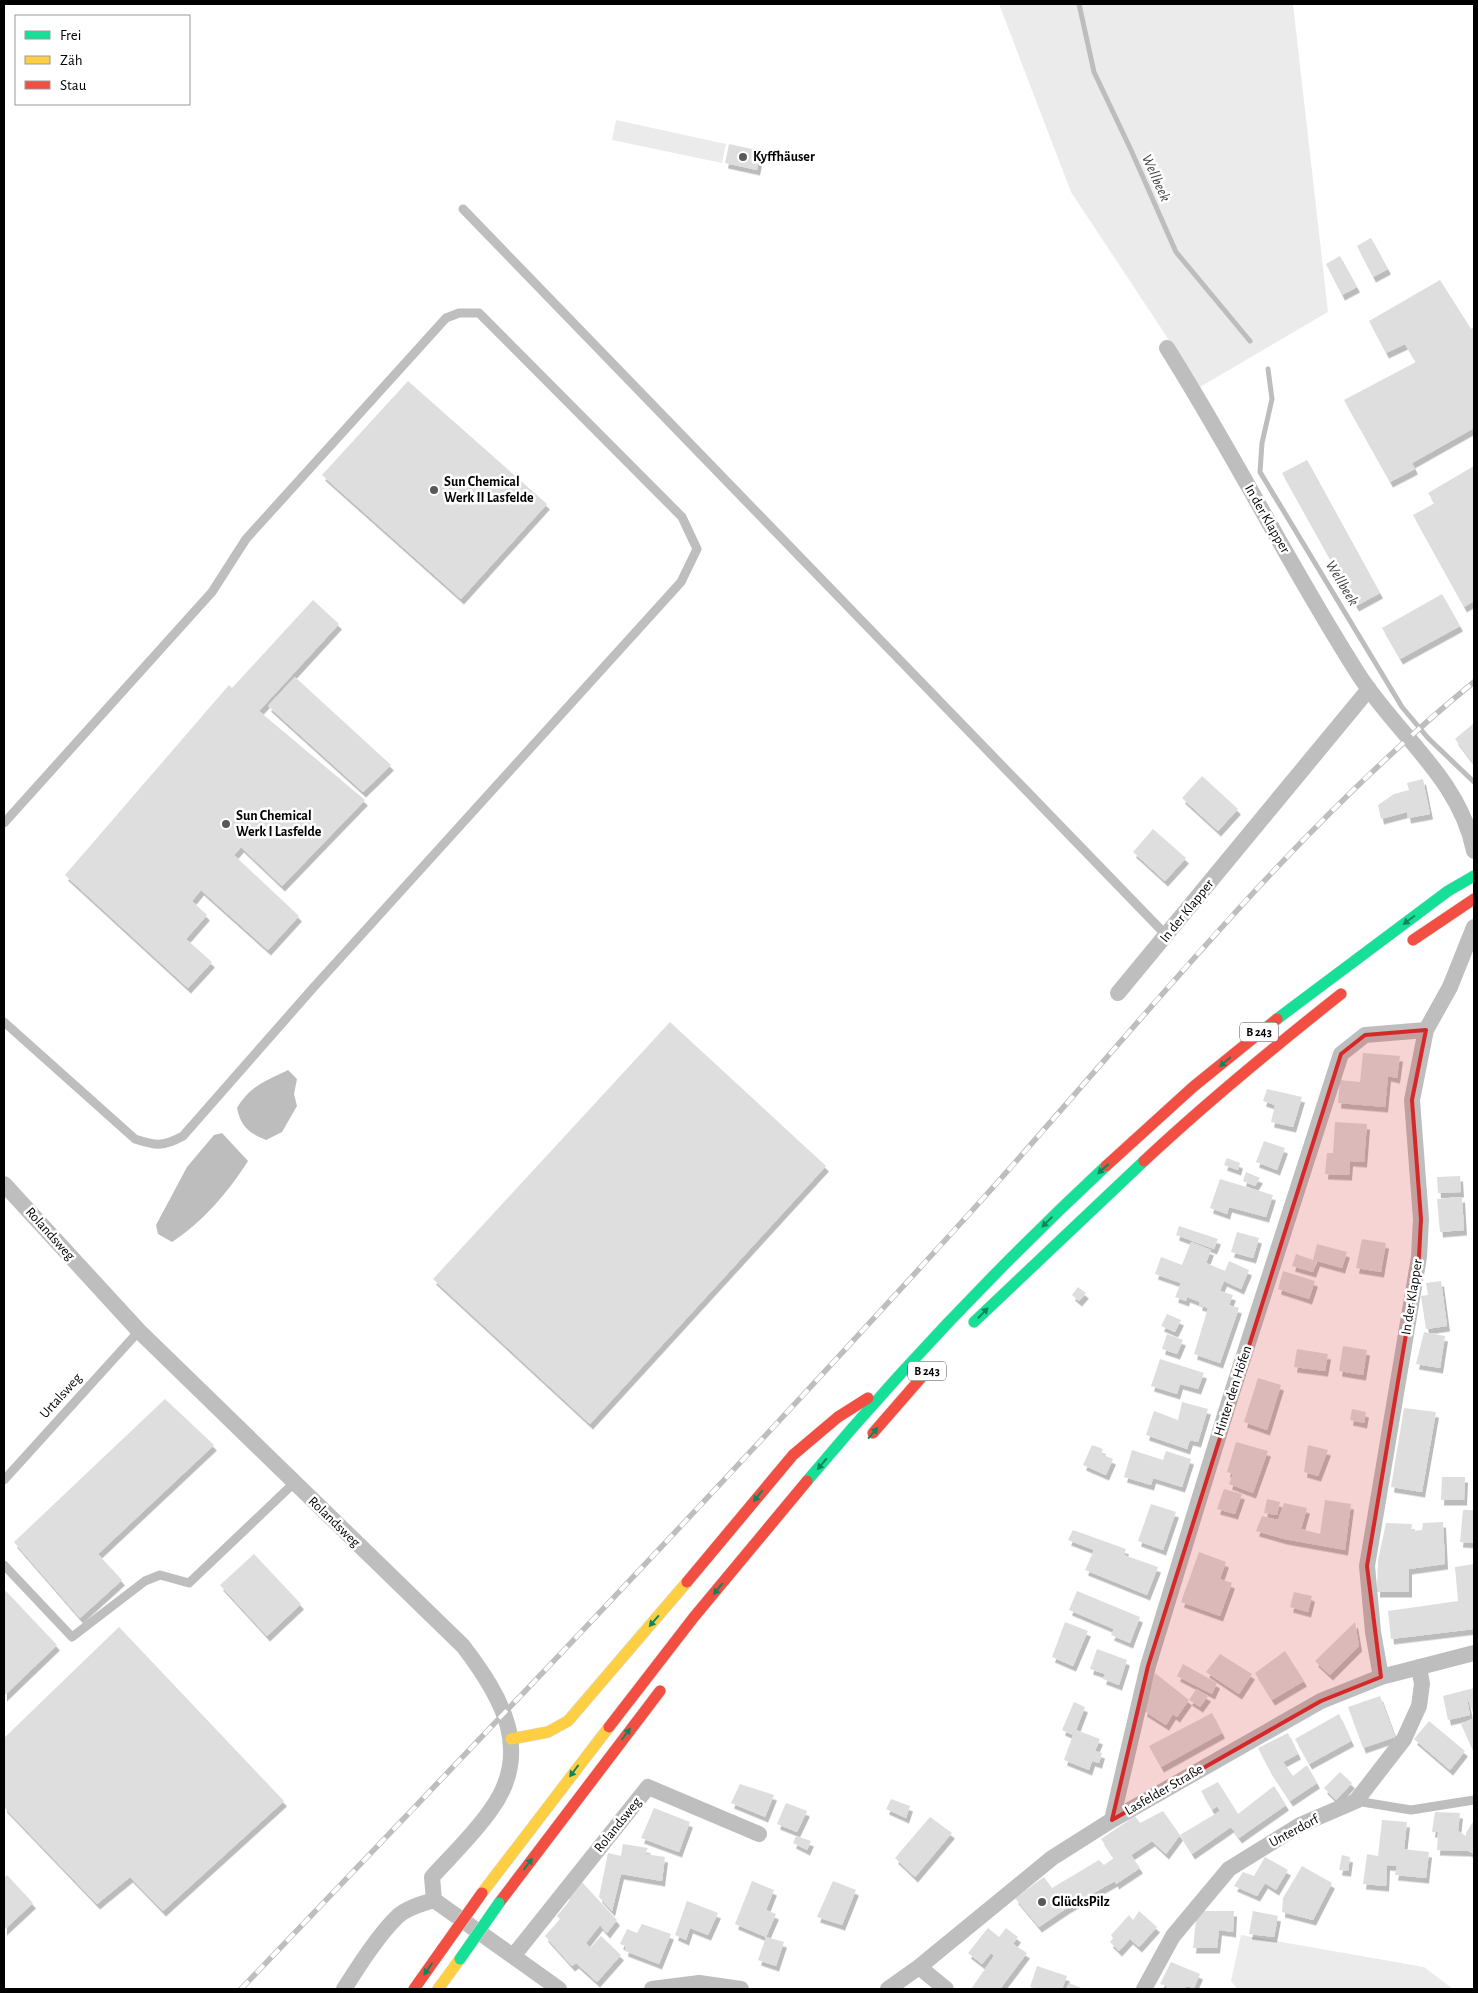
<svg xmlns="http://www.w3.org/2000/svg" width="1478" height="1993" font-family="'Alegreya Sans',sans-serif">
<style>
.green{fill:#ebebeb}
.water{fill:#bdbdbd}
.lines{fill:none;stroke-linecap:round;stroke-linejoin:round}
.stream{stroke:#bdbdbd;stroke-width:5}
.building{fill:#dedede;filter:url(#shadow)}
.fast-casing{stroke:#dbdbdb;stroke-width:12}
.slow-casing{stroke:#dbdbdb;stroke-width:12}
.jam-casing{stroke:#dbdbdb;stroke-width:12}
.lane{stroke:#bebebe;stroke-width:9}
.street{stroke:#bebebe;stroke-width:16}
.fast{stroke:#16e098;stroke-width:11}
.slow{stroke:#ffcf43;stroke-width:11}
.jam{stroke:#f24e42;stroke-width:11}
.rail-casing{stroke:#bebebe;stroke-width:5.5}
.rail{stroke:#fff;stroke-width:4;stroke-dasharray:11;stroke-linecap:butt}
.fast-bridge-casing{stroke:#dbdbdb;stroke-width:12;stroke-linecap:butt}
.jam-bridge-casing{stroke:#dbdbdb;stroke-width:12;stroke-linecap:butt}
.fast-bridge{stroke:#16e098;stroke-width:11}
.jam-bridge{stroke:#f24e42;stroke-width:11}
.oneway{fill:#0d865b}
.marked{fill:#d62828;fill-opacity:0.2;stroke:#d62828;stroke-width:4;stroke-linejoin:round}
.poi-dot{fill:#595959;stroke:#fff;stroke-width:2}
.labels{text-anchor:middle;dominant-baseline:central;stroke-width:5;stroke-linejoin:round;paint-order:stroke}
.shield{fill:#fff;stroke:#4c4c4c;stroke-width:1}
.shield-label{font-size:12px;font-weight:bold;fill:#000}
.poi-label{font-size:14px;font-weight:bold;fill:#000;stroke:#fff;text-anchor:start}
.street-label{font-size:14px;fill:#000;stroke:#fff}
.water-label{font-size:15px;font-style:italic;fill:#424242;stroke:#fff}
</style>
<defs>
<filter id="shadow"><feDropShadow dx="3" dy="5.5" stdDeviation="0" flood-color="#0004"/></filter>
</defs>
<rect width="100%" height="100%" fill="#fff"/>
<!-- green -->
<path class="green" d="M999,4H1293L1328,312L1200,387L1071,192Z
M616,120L726,144L722,163L612,140Z
M1241,1935L1424,1967L1453,1989H1237L1231,1981Z"/>
<!-- water -->
<path class="water" d="M288,1070L297,1079L294,1094L297,1106L282,1132L266,1140C249,1133 241,1127 237,1108C251,1085 266,1081 288,1070Z
M222,1133L248,1161C229,1191 202,1223 172,1242L158,1234L156,1225L187,1167L214,1135Z"/>
<g class="lines">
<!-- stream -->
<path class="stream" d="M1079,4L1094,72L1131,150L1176,252L1250,341
M1268,369L1272,399L1262,443L1260,472L1402,707L1428,738L1474,782"/>
</g>
<!-- building -->
<path class="building" d="M729,144L761,151L757,170L725,163Z
M1371,238L1388,269L1373,277L1357,246Z
M1340,256L1357,287L1342,295L1326,264Z
M1440,280L1471,329L1474,327V428L1412,463L1415,469L1390,482L1344,400L1416,362L1405,344L1386,353L1369,321Z
M408,381L547,504L461,599L322,475Z
M1307,460L1380,593L1356,606L1282,473Z
M1474,466V601L1464,607L1413,515L1435,503L1428,493Z
M1442,594L1460,626L1400,659L1382,628Z
M313,600L339,624L259,711L365,800L282,886L241,847L234,855L299,916L268,950L201,890L192,901L207,915L186,939L212,962L188,988L65,875L229,685L232,688Z
M295,677L391,765L363,792L268,706Z
M1474,723V764L1455,739Z
M1202,776L1238,809L1218,831L1182,798Z
M1423,779L1430,814L1408,818L1407,812L1381,819L1378,805L1394,794L1409,790L1407,783Z
M1153,829L1186,858L1165,881L1133,852Z
M670,1022L826,1166L590,1424L433,1279Z
M1363,1053L1400,1056L1397,1078L1388,1076L1385,1107L1338,1103L1340,1080L1360,1082Z
M1267,1089L1302,1097L1293,1127L1271,1122L1275,1105L1263,1101Z
M1335,1122L1367,1124L1364,1162L1350,1161L1349,1175L1325,1174L1327,1153H1333Z
M1264,1141L1285,1148L1277,1170L1256,1162Z
M1227,1158L1240,1163L1238,1170L1224,1165Z
M1246,1172L1260,1178L1255,1186L1243,1181Z
M1460,1176L1461,1192L1438,1193L1437,1177Z
M1220,1179L1273,1195L1266,1217L1229,1207L1227,1214L1210,1208Z
M1462,1197L1464,1230L1440,1232L1437,1199Z
M1179,1226L1218,1239L1214,1249L1176,1235Z
M1237,1232L1259,1238L1253,1258L1231,1252Z
M1362,1239L1386,1243L1381,1272L1356,1268Z
M1191,1242L1211,1250L1206,1263L1225,1271L1229,1261L1249,1270L1241,1289L1224,1281L1220,1291L1233,1295L1229,1305L1239,1308L1220,1363L1194,1354L1208,1308L1199,1305L1200,1302L1187,1297L1186,1301L1175,1297L1181,1283L1155,1274L1161,1257L1182,1265Z
M1317,1244L1347,1252L1342,1268L1317,1261L1313,1272L1292,1266L1296,1254L1313,1260Z
M1283,1271L1315,1281L1309,1299L1278,1289Z
M1441,1281L1447,1326L1426,1329L1421,1296L1428,1295L1426,1283Z
M1078,1287L1086,1293L1079,1301L1072,1295Z
M1167,1314L1181,1320L1175,1332L1161,1326Z
M1424,1332L1445,1336L1440,1368L1416,1364Z
M1167,1334L1183,1340L1177,1354L1162,1349Z
M1343,1346L1367,1350L1363,1375L1339,1371Z
M1297,1349L1328,1354L1325,1371L1294,1367Z
M1160,1359L1204,1373L1198,1389L1180,1384L1177,1394L1151,1386Z
M1258,1378L1281,1385L1267,1430L1244,1422Z
M165,1399L214,1445L98,1554L122,1580L80,1618L14,1542Z
M1182,1402L1208,1409L1198,1442L1190,1440L1187,1449L1146,1435L1154,1411L1178,1420Z
M1404,1408L1436,1412L1422,1492L1391,1487Z
M1352,1409L1366,1412L1364,1423L1350,1420Z
M1236,1442L1268,1451L1253,1493L1229,1484L1233,1474L1227,1472Z
M1092,1445L1103,1449L1101,1454L1113,1459L1106,1475L1083,1465Z
M1308,1445L1328,1450L1318,1476L1304,1472Z
M1132,1450L1163,1460L1166,1451L1191,1459L1182,1487L1153,1478L1151,1485L1124,1477Z
M1442,1477H1465L1464,1500H1441Z
M1224,1489L1242,1494L1235,1514L1217,1509Z
M1267,1499L1280,1502L1277,1515L1264,1513Z
M1325,1500L1351,1504L1345,1550L1284,1539L1256,1531L1262,1516L1278,1520L1284,1503L1307,1508L1301,1529L1320,1534Z
M1151,1504L1176,1512L1163,1550L1138,1541Z
M1463,1510H1474V1543L1460,1542Z
M1443,1522L1445,1564L1409,1569V1592H1377L1378,1560L1386,1523L1412,1524L1411,1531L1422,1530L1423,1523Z
M1073,1530L1126,1549L1124,1555L1158,1567L1147,1595L1085,1570L1094,1550L1068,1540Z
M1199,1552L1226,1562L1220,1579L1232,1583L1220,1616L1181,1602Z
M254,1554L301,1604L267,1636L220,1585Z
M1474,1564V1629L1391,1639L1388,1611L1458,1601L1455,1567Z
M4,1589L57,1645L4,1696Z
M1077,1591L1140,1617L1130,1643L1111,1635L1114,1629L1069,1610Z
M1294,1592L1312,1596L1308,1612L1290,1607Z
M1065,1622L1088,1631L1073,1666L1052,1657Z
M1355,1622L1359,1646L1330,1675L1315,1661Z
M119,1627L284,1801L163,1911L130,1877L97,1904L4,1807V1738Z
M1097,1649L1127,1660L1119,1685L1103,1679L1105,1674L1090,1669Z
M1285,1651L1304,1681L1272,1700L1255,1673Z
M1220,1654L1252,1674L1239,1694L1206,1672Z
M1183,1664L1217,1683L1212,1694L1177,1676Z
M1155,1673L1189,1700L1177,1717L1173,1714L1166,1725L1144,1711Z
M1474,1688V1715L1466,1694L1470,1715L1448,1720L1443,1696Z
M1196,1689L1208,1696L1200,1707L1189,1700Z
M1380,1696L1395,1737L1363,1748L1348,1707Z
M1074,1702L1085,1707L1076,1730L1100,1739L1095,1751L1102,1753L1099,1763L1092,1761L1089,1770L1064,1760L1073,1735L1062,1730Z
M1212,1713L1222,1733L1161,1767L1149,1746Z
M1339,1714L1351,1741L1309,1764L1295,1739Z
M1474,1718V1753L1461,1724Z
M1429,1721L1465,1751L1450,1770L1414,1739Z
M1288,1733L1298,1754L1283,1762L1293,1776L1307,1765L1317,1783L1290,1801L1269,1769L1258,1748Z
M1340,1772L1352,1783L1336,1800L1324,1788Z
M1218,1782L1238,1814L1274,1786L1286,1805L1239,1838L1231,1827L1192,1854L1180,1835L1166,1854L1152,1841L1131,1855L1140,1868L1116,1884L1115,1881L1067,1908L1039,1927L1015,1898L1044,1877L1052,1888L1099,1860L1104,1865L1114,1858L1101,1839L1135,1816L1140,1823L1163,1811L1180,1835L1220,1811L1217,1806L1212,1810L1201,1791Z
M740,1784L774,1795L765,1817L731,1803Z
M891,1799L910,1806L906,1818L886,1809Z
M786,1803L807,1811L797,1832L777,1824Z
M654,1808L690,1822L679,1852L641,1838Z
M1435,1812L1460,1813L1458,1831L1466,1836V1833L1474,1820V1854L1468,1851L1437,1850L1438,1832H1432Z
M930,1817L952,1833L915,1877L895,1858Z
M1382,1820L1407,1822L1404,1849L1429,1852L1426,1878L1395,1875L1397,1866L1387,1865L1386,1886L1363,1884L1367,1854L1378,1856Z
M796,1836L811,1841L807,1850L793,1843Z
M623,1844L648,1848L645,1854L665,1857L662,1881L621,1874L612,1911L599,1897L608,1853L621,1856Z
M1342,1855L1350,1857L1348,1871L1339,1870Z
M1265,1857L1288,1870L1276,1890L1265,1883L1257,1896L1234,1886L1243,1872L1254,1876Z
M1302,1866L1332,1883L1313,1920L1282,1912L1283,1898Z
M7,1875L33,1903L4,1930V1878Z
M581,1881L617,1920L607,1933L600,1925L586,1943L590,1948L601,1936L621,1955L597,1982L576,1963L572,1966L545,1936L560,1919L557,1916L570,1900L565,1897Z
M752,1881L774,1890L766,1910L776,1914L766,1937L735,1924Z
M833,1881L856,1890L842,1925L817,1917Z
M687,1901L718,1913L708,1935L690,1928L686,1940L675,1935Z
M1139,1911L1157,1927L1139,1947L1130,1939L1119,1951L1110,1942L1113,1938L1111,1935L1129,1915L1133,1920Z
M1197,1911H1234L1233,1932L1219,1930L1217,1948H1193Z
M1253,1911L1278,1916L1274,1937L1249,1934Z
M642,1924L671,1934L659,1964L625,1951L626,1946L620,1944L627,1929L637,1933Z
M988,1928L999,1937L1006,1928L1018,1937L1013,1944L1027,1953L1000,1989H971L994,1956L991,1953L982,1964L968,1953Z
M766,1937L784,1942L776,1966L758,1960Z
M1171,1962L1200,1974L1194,1988L1186,1986L1185,1989H1166L1167,1986L1160,1984Z
M1037,1966L1067,1976L1062,1989H1038L1030,1987Z
M1069,1983L1084,1989H1066Z"/>
<g class="lines">
<!-- fast casing -->
<g class="fast-casing">
<path id="fast" d="M1277,1019L1448,891L1474,876
M974,1322L1144,1161
M807,1481C900,1370 1000,1265 1106,1166"/>
</g>
<!-- slow casing -->
<g class="slow-casing">
<path id="slow" d="M511,1739L548,1732L568,1721L687,1582
M482,1893L609,1727
M438,1989L460,1959"/>
</g>
<!-- jam casing -->
<g class="jam-casing">
<path id="jam" d="M1413,940L1474,899
M1144,1161C1207,1102 1274,1047 1341,994
M1106,1166L1193,1087L1277,1019
M873,1433L927,1371
M687,1582L793,1455L838,1417L868,1398
M609,1727L694,1617L807,1481
M499,1903L660,1691
M414,1989L443,1948"/>
</g>
<!-- lane -->
<path class="lane" d="M463,209L1167,936
M4,823L212,592L246,539L446,318L459,313H479L682,517L697,549L681,582L313,988L183,1136C163,1147 156,1146 135,1139L4,1022
M4,1480L139,1331
M4,1565L72,1637L145,1581L160,1575L189,1583L294,1483
M1356,1801L1411,1810L1474,1800"/>
<!-- street -->
<path class="street" d="M1167,348C1234,454 1290,567 1357,672C1395,733 1460,778 1474,851
M1118,993L1369,689
M4,1184L139,1331L463,1646C502,1697 534,1752 490,1811C473,1835 451,1856 432,1877L434,1900C422,1904 408,1907 398,1916C379,1934 358,1967 344,1989
M1381,1677L1373,1632L1367,1566L1419,1257L1421,1219L1412,1100L1426,1030L1450,987L1474,927
M1112,1820L1148,1666L1228,1405L1341,1054L1365,1035L1426,1030
M434,1900L559,1989
M514,1955L648,1787L759,1834
M919,1967L946,1989
M652,1989L699,1983L741,1989
M888,1989L919,1967L1052,1858L1112,1820L1321,1701L1381,1677L1474,1653
M1144,1989L1173,1936L1229,1869L1300,1825L1356,1801L1404,1739L1419,1706L1422,1684L1419,1667"/>
<!-- fast -->
<use href="#fast" class="fast"/>
<!-- slow -->
<use href="#slow" class="slow"/>
<!-- jam -->
<use href="#jam" class="jam"/>
<!-- rail casing -->
<g class="rail-casing">
<path id="rail" d="M241,1989C482,1737 724,1484 959,1225C1127,1041 1280,840 1474,682"/>
</g>
<!-- rail -->
<use href="#rail" class="rail"/>
<!-- fast-bridge casing -->
<g class="fast-bridge-casing">
<path id="fast-bridge" d="M460,1959L499,1903"/>
</g>
<!-- jam-bridge casing -->
<g class="jam-bridge-casing">
<path id="jam-bridge" d="M443,1948L482,1893"/>
</g>
<!-- fast-bridge -->
<use href="#fast-bridge" class="fast-bridge"/>
<!-- jam-bridge -->
<use href="#jam-bridge" class="jam-bridge"/>
</g>
<!-- one-way arrows -->
<defs><path id="oneway-solid" d="M-6-.8H1V-3.2L6.5 0L1 3.2V.8H-6Z" transform="scale(1.25)"/></defs>
<g class="oneway">
<use href="#oneway-solid" transform="translate(1409 920) rotate(143)"/>
<use href="#oneway-solid" transform="translate(1225 1062) rotate(139)"/>
<use href="#oneway-solid" transform="translate(1103 1169) rotate(138)"/>
<use href="#oneway-solid" transform="translate(1047 1222) rotate(135)"/>
<use href="#oneway-solid" transform="translate(983 1313) rotate(-46)"/>
<use href="#oneway-solid" transform="translate(873 1433) rotate(-49)"/>
<use href="#oneway-solid" transform="translate(822 1464) rotate(130)"/>
<use href="#oneway-solid" transform="translate(758 1496) rotate(129)"/>
<use href="#oneway-solid" transform="translate(718 1589) rotate(129)"/>
<use href="#oneway-solid" transform="translate(654 1621) rotate(131)"/>
<use href="#oneway-solid" transform="translate(626 1734) rotate(-53)"/>
<use href="#oneway-solid" transform="translate(574 1771) rotate(127)"/>
<use href="#oneway-solid" transform="translate(528 1864) rotate(-53)"/>
<use href="#oneway-solid" transform="translate(428 1969) rotate(125)"/>
</g>
<!-- marked area -->
<path class="marked" d="M1426,1030L1412,1100L1421,1219L1419,1257L1367,1566L1381,1677L1321,1701L1112,1820L1148,1666L1341,1054L1365,1035Z"/>
<!-- markers -->
<g class="poi-dot">
<circle cx="743" cy="157" r="5"/>
<circle cx="434" cy="490" r="5"/>
<circle cx="226" cy="824" r="5"/>
<circle cx="1042" cy="1902" r="5"/>
</g>
<g class="labels">
<!-- shield labels -->
<g class="shield">
<rect x="1240" y="1022.5" width="38" height="19" rx="4"/>
<rect x="908" y="1361.5" width="38" height="19" rx="4"/>
</g>
<g class="shield-label">
<text x="1259" y="1032">B 243</text>
<text x="927" y="1371">B 243</text>
</g>
<!-- poi labels -->
<g class="poi-label">
<text x="753" y="157">Kyffhäuser</text>
<text x="444" y="482">Sun Chemical<tspan x="444" dy="16">Werk II Lasfelde</tspan></text>
<text x="236" y="816">Sun Chemical<tspan x="236" dy="16">Werk I Lasfelde</tspan></text>
<text x="1052" y="1902">GlücksPilz</text>
</g>
<!-- street labels -->
<g class="street-label">
<text transform="translate(1267 519) rotate(60)">In der Klapper</text>
<text transform="translate(1187 911) rotate(-51)">In der Klapper</text>
<text transform="translate(50 1234) rotate(48)">Rolandsweg</text>
<text transform="translate(1412 1297) rotate(-81)">In der Klapper</text>
<text transform="translate(1233 1391) rotate(-72)">Hinter den Höfen</text>
<text transform="translate(61 1396) rotate(-48)">Urtalsweg</text>
<text transform="translate(334 1522) rotate(44)">Rolandsweg</text>
<text transform="translate(1164 1790) rotate(-30)">Lasfelder Straße</text>
<text transform="translate(618 1825) rotate(-51)">Rolandsweg</text>
<text transform="translate(1294 1831) rotate(-28)">Unterdorf</text>
</g>
<!-- water labels -->
<g class="water-label">
<text transform="translate(1156 178) rotate(66)">Wellbeek</text>
<text transform="translate(1342 583) rotate(59)">Wellbeek</text>
</g>
</g>
<!-- border -->
<rect width="1478" height="1993" fill="none" stroke="#000000" stroke-width="10"/>
<!-- legend -->
<rect x="15" y="15" width="175" height="90" fill="#ffffff" stroke="#999999"/>
<rect x="25" y="31" width="25" height="8" fill="#16e098" stroke="#999999"/>
<text x="60" y="40" font-size="15" fill="#000000">Frei</text>
<rect x="25" y="56" width="25" height="8" fill="#ffcf43" stroke="#999999"/>
<text x="60" y="65" font-size="15" fill="#000000">Zäh</text>
<rect x="25" y="81" width="25" height="8" fill="#f24e42" stroke="#999999"/>
<text x="60" y="90" font-size="15" fill="#000000">Stau</text>
</svg>
